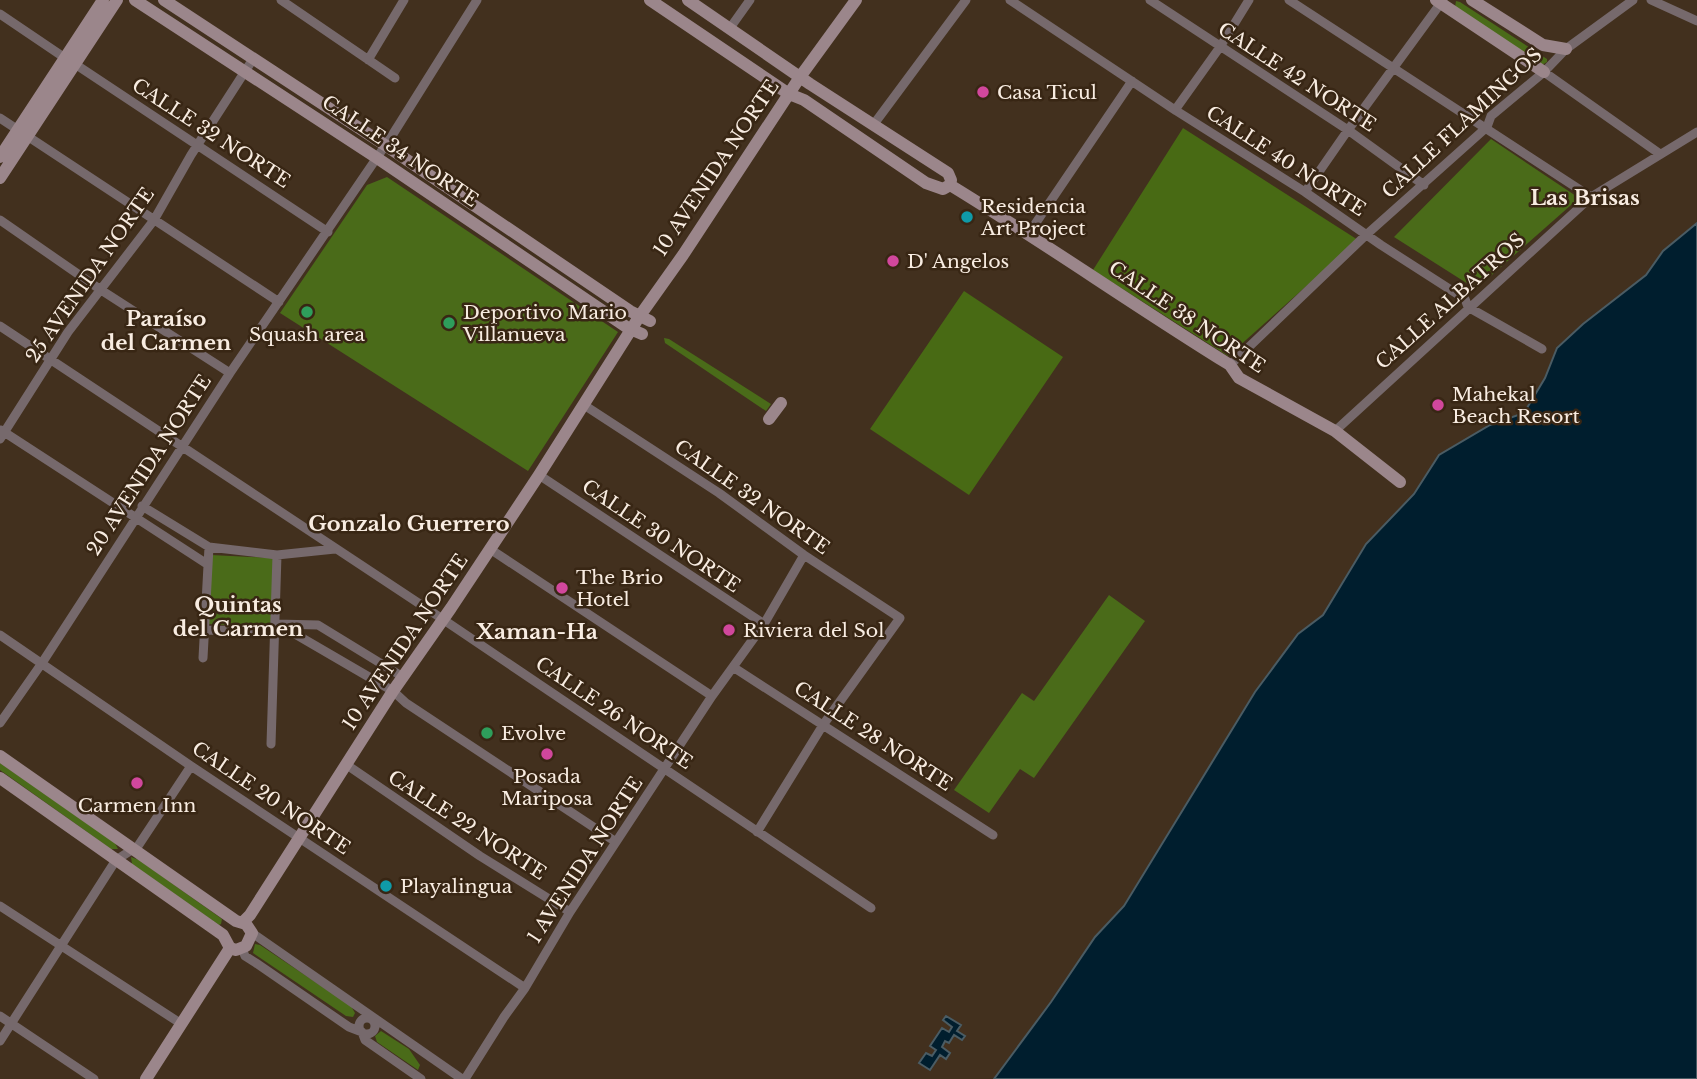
<svg xmlns="http://www.w3.org/2000/svg" width="1697" height="1079" font-family="'Libre Baskerville',serif">
<style>
.green{fill:#4a6b19}
.forest{fill:#486a14}
.water{fill:#001e2e;stroke:#4a5c64;stroke-width:2}
.lines{fill:none;stroke-linecap:round;stroke-linejoin:round}
.street{stroke:#76696c;stroke-width:9}
.secondary{stroke:#9b868b;stroke-width:12}
.hotel-dot{fill:#d1479c;stroke:#382614;stroke-width:2.5}
.culture-dot{fill:#0f9aa8;stroke:#382614;stroke-width:2.5}
.leisure-dot{fill:#2e9e5b;stroke:#382614;stroke-width:2.5}
.labels{text-anchor:middle;dominant-baseline:central;stroke-width:5;stroke-linejoin:round;paint-order:stroke}
.street-label{font-size:19px;fill:#f8ece1;stroke:#382614}
.poi-label{font-size:19px;fill:#f8ece1;stroke:#382614;text-anchor:start}
.neighbourhood-label{font-size:21px;font-weight:bold;fill:#f8ece1;stroke:#382614}
</style>
<rect width="100%" height="100%" fill="#42301e"/>
<!-- green -->
<path class="green" d="M1456,1L1460,2L1547,59V62L1542,65L1455,7Z
M1491,139L1579,198L1476,289L1394,237Z
M387,177L618,332L528,471L280,313L367,185Z
M664,338L669,339L771,404L766,411L665,343Z
M211,555L273,558L272,627L207,624Z
M1109,595L1145,621L1034,778L1020,769L989,813L954,790L1022,693L1034,701Z
M0,763L115,843L118,849H111L0,770Z
M131,857L139,860L222,919L221,924L219,925L132,864Z
M255,944L260,945L351,1006L355,1013L353,1017L346,1016L253,953Z
M381,1031L409,1049L420,1065L418,1070L377,1042L375,1036Z"/>
<!-- forest -->
<path class="forest" d="M1183,128L1358,240L1228,356L1093,270Z
M964,291L1063,357L969,495L870,429Z"/>
<!-- water -->
<path class="water" d="M1697,223V1079H994L1051,1002L1095,937L1124,906L1255,692L1298,634L1323,615L1366,544L1414,494L1439,455L1490,425L1524,413L1545,378L1557,348L1583,324L1646,275L1663,251Z
M946,1016L961,1025L957,1031L965,1036L962,1040L954,1035L949,1043L945,1041L942,1047L950,1053L946,1059L940,1055L930,1070L919,1063L926,1053L932,1056L936,1050L930,1046L942,1028L949,1032L952,1027L943,1020Z"/>
<g class="lines">
<!-- street -->
<path class="street" d="M281,0L395,78
M1010,0L1175,110L1305,192L1381,245L1465,299L1468,307L1542,349
M1150,0L1348,130L1424,185
M1289,0L1591,197
M1651,0L1697,21
M0,14L65,58
M730,28L750,0
M368,60L404,0
M75,64L328,232
M1544,72L1660,154
M1175,110L1220,47L1249,0
M0,118L279,302
M874,124L966,0
M1305,192L1348,130L1443,0
M0,220L101,290L230,373
M1029,233L1132,81
M0,326L438,616L871,908
M1230,365L1366,235L1487,127L1491,116L1544,72L1566,49L1633,0
M584,405L719,493L804,555L900,618L823,725L757,832
M1,430L207,564
M1335,431L1591,197L1697,132
M0,439L68,332L154,220L191,155L253,59
M539,475L764,624
M142,506L209,547L277,555L335,549
M490,549L712,696
M276,624L318,625L403,677
M204,630L290,631L393,691L406,703L616,842
M0,635L191,766L525,988
M203,658L209,547
M733,667L993,835
M0,723L42,663L230,373L393,134L477,0
M271,744L277,555
M347,765L480,856L570,912
M0,906L180,1023
M252,933L462,1079
M242,949L245,956L256,963L349,1027L362,1032L365,1040L421,1079
M0,1016L94,1079
M359 1026a8 8 0 1 1 16 0a8 8 0 1 1-16 0Z
M0,1041L116,860L138,846L191,766
M465,1079L504,1017L525,988L570,912L712,696L764,624L804,555"/>
<!-- secondary -->
<path class="secondary" d="M135,0L377,158L628,328L642,334
M164,0L385,145L630,311L650,321
M650,0L789,94L804,100L926,183L943,189L950,185C1045,243 1136,307 1230,365L1239,378L1335,431L1400,482
M688,0L810,84L948,173L951,180L950,185
M1436,0L1544,72
M1472,0L1543,45L1566,49
M0,157L103,0
M0,178L117,0
M769,419L781,403
M0,756L236,921L246,924L252,933L246,946L236,950L230,948L223,935L0,778
M243,922L250,915L393,691L451,608L539,475L639,317L683,255L800,77L856,0
M146,1079L230,948"/>
</g>
<!-- markers -->
<g class="hotel-dot">
<circle cx="983" cy="92" r="7"/>
<circle cx="893" cy="261" r="7"/>
<circle cx="1438" cy="405" r="7"/>
<circle cx="562" cy="588" r="7"/>
<circle cx="729" cy="630" r="7"/>
<circle cx="547" cy="754" r="7"/>
<circle cx="137" cy="783" r="7"/>
</g>
<g class="culture-dot">
<circle cx="967" cy="217" r="7"/>
<circle cx="386" cy="886" r="7"/>
</g>
<g class="leisure-dot">
<circle cx="307" cy="312" r="7"/>
<circle cx="449" cy="323" r="7"/>
<circle cx="487" cy="733" r="7"/>
</g>
<g class="labels">
<!-- street labels -->
<g class="street-label">
<text transform="translate(1297 77) rotate(33)">CALLE 42 NORTE</text>
<text transform="translate(1462 123) rotate(-43)">CALLE FLAMINGOS</text>
<text transform="translate(211 133) rotate(33)">CALLE 32 NORTE</text>
<text transform="translate(400 151) rotate(34)">CALLE 34 NORTE</text>
<text transform="translate(1286 161) rotate(33)">CALLE 40 NORTE</text>
<text transform="translate(716 168) rotate(-56)">10 AVENIDA NORTE</text>
<text transform="translate(90 275) rotate(-55)">25 AVENIDA NORTE</text>
<text transform="translate(1450 301) rotate(-42)">CALLE ALBATROS</text>
<text transform="translate(1187 317) rotate(34)">CALLE 38 NORTE</text>
<text transform="translate(149 465) rotate(-57)">20 AVENIDA NORTE</text>
<text transform="translate(752 497) rotate(35)">CALLE 32 NORTE</text>
<text transform="translate(661 536) rotate(34)">CALLE 30 NORTE</text>
<text transform="translate(405 642) rotate(-56)">10 AVENIDA NORTE</text>
<text transform="translate(614 713) rotate(34)">CALLE 26 NORTE</text>
<text transform="translate(873 736) rotate(33)">CALLE 28 NORTE</text>
<text transform="translate(271 798) rotate(34)">CALLE 20 NORTE</text>
<text transform="translate(467 825) rotate(33)">CALLE 22 NORTE</text>
<text transform="translate(585 860) rotate(-57)">1 AVENIDA NORTE</text>
</g>
<!-- poi labels -->
<g class="poi-label">
<text x="997" y="92">Casa Ticul</text>
<text x="981" y="206">Residencia<tspan x="981" dy="22">Art Project</tspan></text>
<text x="907" y="261">D' Angelos</text>
<text x="463" y="312">Deportivo Mario<tspan x="463" dy="22">Villanueva</tspan></text>
<text x="307" y="334" text-anchor="middle">Squash area</text>
<text x="1452" y="394">Mahekal<tspan x="1452" dy="22">Beach Resort</tspan></text>
<text x="576" y="577">The Brio<tspan x="576" dy="22">Hotel</tspan></text>
<text x="743" y="630">Riviera del Sol</text>
<text x="501" y="733">Evolve</text>
<text x="547" y="776" text-anchor="middle">Posada<tspan x="547" dy="22">Mariposa</tspan></text>
<text x="137" y="805" text-anchor="middle">Carmen Inn</text>
<text x="400" y="886">Playalingua</text>
</g>
<!-- neighbourhood labels -->
<g class="neighbourhood-label">
<text x="1585" y="198">Las Brisas</text>
<text x="166" y="319">Paraíso<tspan x="166" dy="24">del Carmen</tspan></text>
<text x="409" y="524">Gonzalo Guerrero</text>
<text x="238" y="605">Quintas<tspan x="238" dy="24">del Carmen</tspan></text>
<text x="537" y="632">Xaman-Ha</text>
</g>
</g>
</svg>
